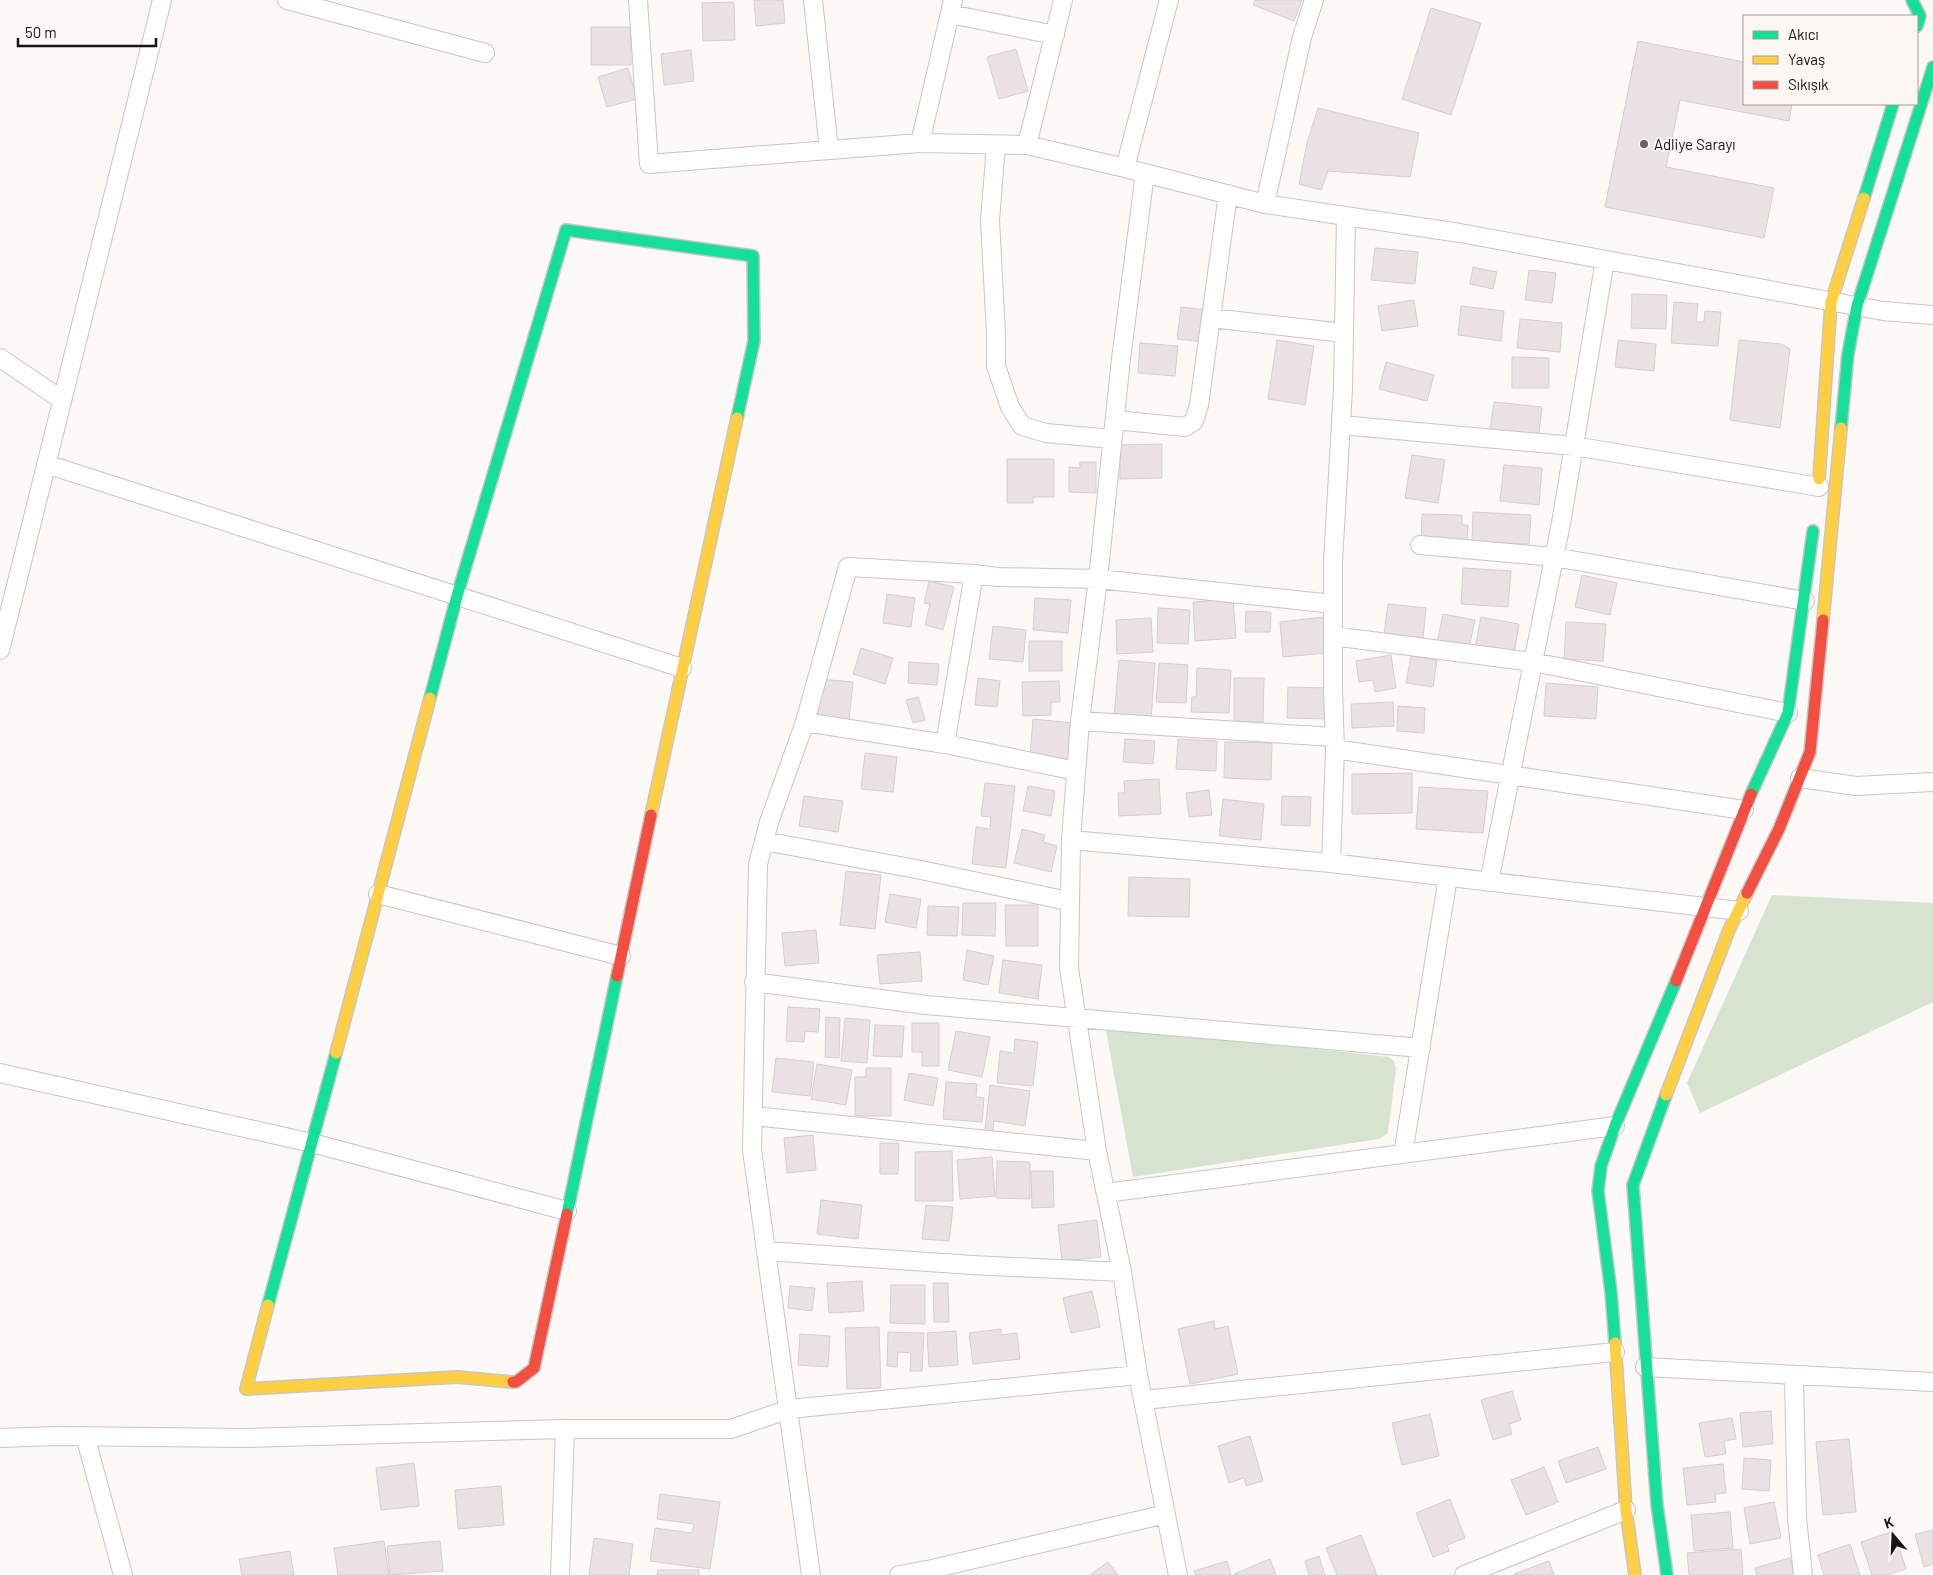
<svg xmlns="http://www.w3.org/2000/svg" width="1933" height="1575" font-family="Barlow,sans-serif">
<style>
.green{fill:#d6e4cf}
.building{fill:#ebe0e4;stroke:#d2cfcf}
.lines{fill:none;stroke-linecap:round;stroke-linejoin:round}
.street-casing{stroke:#c8c6c5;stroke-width:20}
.fast-casing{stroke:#c8c6c5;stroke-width:14}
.slow-casing{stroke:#c8c6c5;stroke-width:14}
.jam-casing{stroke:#c8c6c5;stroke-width:14}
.street{stroke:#fefefe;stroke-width:18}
.fast{stroke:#16e098;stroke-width:11}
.slow{stroke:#ffcf43;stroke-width:11}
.jam{stroke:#f24e42;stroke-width:11}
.poi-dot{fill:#676463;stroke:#fdf7f4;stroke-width:2}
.labels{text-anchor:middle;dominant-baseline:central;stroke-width:4;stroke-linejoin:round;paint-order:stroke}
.poi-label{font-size:15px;fill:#171514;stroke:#fdf7f4;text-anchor:start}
</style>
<rect width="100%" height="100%" fill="#fbf8f6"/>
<!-- green -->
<path class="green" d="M1772,895L1933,903V1002L1700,1113L1687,1083Z
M1113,1027L1389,1057L1394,1061L1396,1069L1388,1133L1379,1139L1133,1177L1106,1031Z"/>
<!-- building -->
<path class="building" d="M754,0H783L785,23L756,26Z
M1255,0H1302L1294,21L1253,5Z
M734,2L735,40L703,41L702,3Z
M1431,8L1481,23L1451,115L1402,99Z
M591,27H631V65H591Z
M1638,41L1744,62V104H1792L1789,121L1680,100L1666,167L1774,188L1764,238L1605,207Z
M1016,49L1028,91L999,99L987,57Z
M691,50L694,81L664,85L661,54Z
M628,68L637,99L607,107L598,77Z
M1318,108L1419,133L1410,177L1328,171L1321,190L1299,184L1307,143Z
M1375,248L1418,252L1415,284L1371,280Z
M1473,267L1497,272L1493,289L1470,284Z
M1529,270L1556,273L1552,303L1525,300Z
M1632,294L1667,295L1666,329L1631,328Z
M1414,300L1418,326L1382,331L1378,306Z
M1674,302L1698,304L1696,322H1704L1705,311L1721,312L1718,346L1671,343Z
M1461,306L1504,311L1501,341L1458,335Z
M1181,307L1207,310L1203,342L1177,339Z
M1520,319L1562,323L1560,352L1517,348Z
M1277,340L1314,346L1305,405L1268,399Z
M1618,340L1656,344L1654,371L1615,367Z
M1739,340L1781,344L1790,349L1780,428L1730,420Z
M1140,343L1178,346L1175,376L1138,373Z
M1512,357L1549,358V388H1512Z
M1386,362L1434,375L1427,401L1379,389Z
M1494,402L1542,407L1538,442L1489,438Z
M1162,444V478L1120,479V445Z
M1412,455L1445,460L1438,503L1405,498Z
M1007,459H1054V497H1033V503H1007Z
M1080,462H1096V493L1069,492V467L1080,468Z
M1504,465L1542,468L1539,505L1500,501Z
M1473,512L1531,515L1529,544L1472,542Z
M1422,514L1462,515V525H1468L1467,544L1421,542Z
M1463,568L1511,571L1508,607L1461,604Z
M1582,575L1617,583L1610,615L1575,607Z
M929,581L954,587L943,630L925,625L930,604L924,603Z
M887,594L915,598L911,627L883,623Z
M1035,598L1071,600L1068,633L1033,630Z
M1233,599L1236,638L1195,641L1193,602Z
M1388,604L1426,608L1423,639L1384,635Z
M1158,608L1190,610L1188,644L1157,643Z
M1246,611L1271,612L1270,632H1245Z
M1443,614L1475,620L1469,648L1437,643Z
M1323,617L1327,653L1283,657L1280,622Z
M1481,617L1519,624L1514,654L1475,648Z
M1151,618L1153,652L1117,654L1116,620Z
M1566,622L1606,624L1603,661L1564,659Z
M993,626L1026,630L1023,662L989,659Z
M1029,641H1062V671H1029Z
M861,648L893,658L885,684L853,674Z
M1391,655L1396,688L1375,692L1373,680L1359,682L1356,661Z
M1411,656L1437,660L1433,687L1406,683Z
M1119,660L1155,663L1151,720L1114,717Z
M909,662L939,664L937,685L908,683Z
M1159,663L1188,665L1186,703L1156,702Z
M1197,668L1231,670L1229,713L1191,712L1192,697H1196Z
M978,678L1000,681L997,707L975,705Z
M1234,678H1264L1263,722H1234Z
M819,679L853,682L849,721L816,718Z
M1059,681L1060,702H1051V715L1023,716L1022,682Z
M1546,683L1598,687L1596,719L1544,716Z
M1288,687L1327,688L1326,719L1287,718Z
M918,697L925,720L913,723L906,700Z
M1393,702L1394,726L1352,728L1351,704Z
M1398,706L1425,708L1424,733L1397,731Z
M1033,719L1073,723L1069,760L1030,756Z
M1125,739L1155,741L1153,764L1123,762Z
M1178,739L1217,741L1216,771L1176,769Z
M1225,742L1272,743L1271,780L1224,778Z
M865,753L897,757L893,792L861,789Z
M1412,773V813L1352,814V774Z
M1159,779L1161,814L1119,816L1118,793H1125L1124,781Z
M985,783L1015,786L1006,868L972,864L976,827L990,829L991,817L981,816Z
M1028,786L1055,791L1051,816L1023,811Z
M1419,787L1488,791L1483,833L1416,829Z
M1209,790L1212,815L1189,817L1186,793Z
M804,796L843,801L838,832L799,826Z
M1282,796L1311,797L1310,826L1281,825Z
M1223,799L1264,804L1261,840L1219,836Z
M1022,829L1045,835L1043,842L1057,846L1051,872L1014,863Z
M846,871L881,875L875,929L840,925Z
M1129,877L1190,879L1189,917L1128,916Z
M890,894L921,899L916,928L885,922Z
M963,903H996L995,936L962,935Z
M1005,905H1038V946H1006Z
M928,906L959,907L957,936L927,935Z
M816,930L819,963L785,966L782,933Z
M967,950L994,956L988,985L963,980Z
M920,952L922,981L880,984L877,955Z
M1003,960L1042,965L1038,999L999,993Z
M788,1007L820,1009L818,1032L805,1031L804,1042L786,1041Z
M826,1017L840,1018L839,1058L825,1057Z
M845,1018L870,1020L867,1063L841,1061Z
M912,1023H939V1066H922V1052H912Z
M875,1025L904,1026L902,1057L873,1056Z
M956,1031L990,1037L982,1077L948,1070Z
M1015,1039L1038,1042L1033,1086L997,1083L1000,1051L1014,1053Z
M776,1058L814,1062L810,1096L772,1092Z
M817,1064L852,1070L846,1105L811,1099Z
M866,1068H891V1116H855V1077H866Z
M909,1073L938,1078L933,1106L904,1100Z
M946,1082L977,1084L976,1097L984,1098L982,1122L943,1119Z
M990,1085L1030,1091L1025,1126L994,1121L993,1132L985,1130Z
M813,1135L816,1170L787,1173L784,1138Z
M880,1143H899L898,1174H880Z
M952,1151L953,1201H915V1152Z
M992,1157L995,1196L960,1199L957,1160Z
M997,1161L1030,1162V1199L996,1198Z
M1031,1171H1053L1054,1207L1032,1208Z
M821,1200L862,1205L858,1239L817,1234Z
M926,1205L953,1207L949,1241L922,1239Z
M1097,1220L1101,1257L1062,1261L1058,1225Z
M862,1281L864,1311L829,1313L827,1283Z
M933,1283H948L949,1322H934Z
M891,1285H925V1324L890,1323Z
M790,1286L815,1288L812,1311L788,1308Z
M1092,1291L1100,1327L1071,1333L1063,1298Z
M1214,1321L1215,1329L1228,1326L1238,1374L1190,1384L1178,1329Z
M879,1327L881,1388L847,1389L845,1328Z
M1001,1329V1335L1017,1333L1020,1359L973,1364L969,1333Z
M956,1331L958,1365L929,1367L927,1333Z
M888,1332L924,1333L922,1371H910L911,1353L898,1352L897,1367L887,1366Z
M800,1334L830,1336L828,1367L798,1365Z
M1512,1391L1521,1420L1509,1424L1512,1434L1493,1440L1481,1400Z
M1771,1411L1773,1444L1743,1447L1740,1413Z
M1430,1414L1439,1456L1402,1465L1392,1423Z
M1732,1418L1736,1439L1724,1441L1726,1454L1705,1457L1699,1423Z
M1250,1436L1263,1481L1246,1486L1244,1478L1229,1483L1218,1446Z
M1849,1439L1856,1512L1823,1515L1816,1442Z
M1598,1447L1606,1469L1566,1483L1558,1461Z
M1744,1458L1771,1460L1769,1491L1742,1489Z
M414,1463L419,1506L381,1510L376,1468Z
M1723,1464L1726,1493L1715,1494L1716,1502L1687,1505L1683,1468Z
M1544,1467L1558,1502L1526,1515L1511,1480Z
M501,1486L504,1525L458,1529L455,1490Z
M660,1494L720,1502L710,1569L650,1561L655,1528L692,1533L694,1524L657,1519Z
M1450,1499L1465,1538L1447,1545L1449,1551L1433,1557L1416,1513Z
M1774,1502L1781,1538L1750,1544L1744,1508Z
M1730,1512L1733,1548L1694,1551L1691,1515Z
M1933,1530V1564L1924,1567L1915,1534Z
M1894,1531L1906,1569L1887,1575H1872L1861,1542Z
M1361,1535L1377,1575H1337L1326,1548Z
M594,1538L633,1544L629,1575H589Z
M384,1541L389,1575H338L334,1548Z
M440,1541L443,1571L390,1575L387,1546Z
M1850,1544L1860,1575H1824L1818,1555Z
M1741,1549L1743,1575H1689L1687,1553Z
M290,1551L294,1575H242L239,1559Z
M1319,1556L1325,1575H1309L1305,1561Z
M1790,1558L1795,1575H1757L1755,1568Z
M1270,1559L1276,1575H1235L1234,1574Z
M1227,1561L1231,1575H1196L1194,1571Z
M1549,1561L1554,1575H1514V1574Z
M1108,1562L1118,1575H1090Z
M658,1570H699V1575H657Z"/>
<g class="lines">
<!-- street casing -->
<g class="street-casing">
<path id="street" d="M287,0L485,53
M638,0L649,164L920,143L1027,145L1125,168L1169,0
M813,0L829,150
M950,14L1055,35
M920,143L953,0
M1027,145L1063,0
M996,146L990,220L996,334V366L1010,407L1022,426L1046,433L1112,439
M1125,168L1265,204L1460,233L1883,311L1933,315
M1145,173L1121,359L1098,579L1080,721L1071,840L1069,968L1097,1151L1122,1272L1138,1375L1178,1575
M1265,204L1302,37L1314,0
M1211,318L1344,333
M0,358L62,400
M1115,420L1185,427L1194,421L1199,405L1228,194
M1341,425L1574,446L1819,487
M46,464L682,668
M1420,545L1554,557L1805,601
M1333,636L1533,662L1788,713
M0,650L162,0
M1080,721L1334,737
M805,722L848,567L974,574
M945,744L974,574L998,577L1098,579L1333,604
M1335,749L1744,810
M1800,778L1856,786L1933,782
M1071,840L1331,863L1739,911
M764,841L921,870L1068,901
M1331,863L1335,749L1333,690V561L1343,389L1346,216
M1489,882L1561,523L1605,260
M378,894L621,956
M754,982L926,1005L1421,1048
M0,1073L312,1143L567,1211
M753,1116L1097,1151
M1403,1154L1448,877
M1106,1193L1615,1126
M766,1251L972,1265L1122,1272
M1645,1367L1933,1382
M1794,1377L1797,1518L1803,1575
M1143,1400L1615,1352
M85,1436L123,1575
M0,1438L56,1436L247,1438L565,1429H731L789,1409L1138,1375
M560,1575L565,1429
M811,1575L752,1150L758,864L769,822L805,722L945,744L1076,771
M899,1575L932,1569L1166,1514
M1464,1575L1626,1510"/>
</g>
<!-- fast casing -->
<g class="fast-casing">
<path id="fast" d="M1912,0L1920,16L1917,26
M1864,198L1893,104
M566,230L753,256L754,341L737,418
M1841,428L1848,354L1857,306L1933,67
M430,698L457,596L566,230
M1751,794L1788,713L1813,531
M1666,1095L1633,1185L1657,1505L1667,1575
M567,1214L617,976
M268,1305L336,1053
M1615,1343L1611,1292L1598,1191L1601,1166L1615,1126L1676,981"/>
</g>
<!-- slow casing -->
<g class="slow-casing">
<path id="slow" d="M1819,479L1831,302L1864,198
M1823,620L1841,428
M651,815L737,418
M336,1053L430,698
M1666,1095L1729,930L1747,893
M268,1305L246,1389L457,1377L513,1382
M1615,1343L1626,1510L1635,1575"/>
</g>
<!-- jam casing -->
<g class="jam-casing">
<path id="jam" d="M1747,893L1779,829L1810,752L1823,620
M617,976L651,815
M1676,981L1751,794
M513,1382H516L534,1368L567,1214"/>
</g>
<!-- street -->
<use href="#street" class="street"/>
<!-- fast -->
<use href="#fast" class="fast"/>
<!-- slow -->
<use href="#slow" class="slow"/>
<!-- jam -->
<use href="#jam" class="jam"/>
</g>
<!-- markers -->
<circle class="poi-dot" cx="1644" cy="144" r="5"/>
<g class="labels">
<!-- poi labels -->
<g class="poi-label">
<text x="1654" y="144">Adliye Sarayı</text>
</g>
</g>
<!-- legend -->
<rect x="1743" y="15" width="175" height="90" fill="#fdf7f4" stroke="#a19d9a"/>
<rect x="1753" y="31" width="25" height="8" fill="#16e098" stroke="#a19d9a"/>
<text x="1788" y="40" font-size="15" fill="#171514">Akıcı</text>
<rect x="1753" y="56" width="25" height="8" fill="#ffcf43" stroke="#a19d9a"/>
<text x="1788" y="65" font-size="15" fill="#171514">Yavaş</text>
<rect x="1753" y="81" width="25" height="8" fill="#f24e42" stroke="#a19d9a"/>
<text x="1788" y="90" font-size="15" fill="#171514">Sıkışık</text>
<!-- north arrow -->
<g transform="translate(1893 1535) rotate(341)" stroke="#fdf7f4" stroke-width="4" paint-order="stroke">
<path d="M0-4L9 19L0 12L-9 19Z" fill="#171514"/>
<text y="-8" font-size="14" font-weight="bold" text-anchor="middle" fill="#171514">K</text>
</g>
<!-- scale -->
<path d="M18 38v8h138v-8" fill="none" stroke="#171514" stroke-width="2.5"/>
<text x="25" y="38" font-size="15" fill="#171514" stroke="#fdf7f4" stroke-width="4" paint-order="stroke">50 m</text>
</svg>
